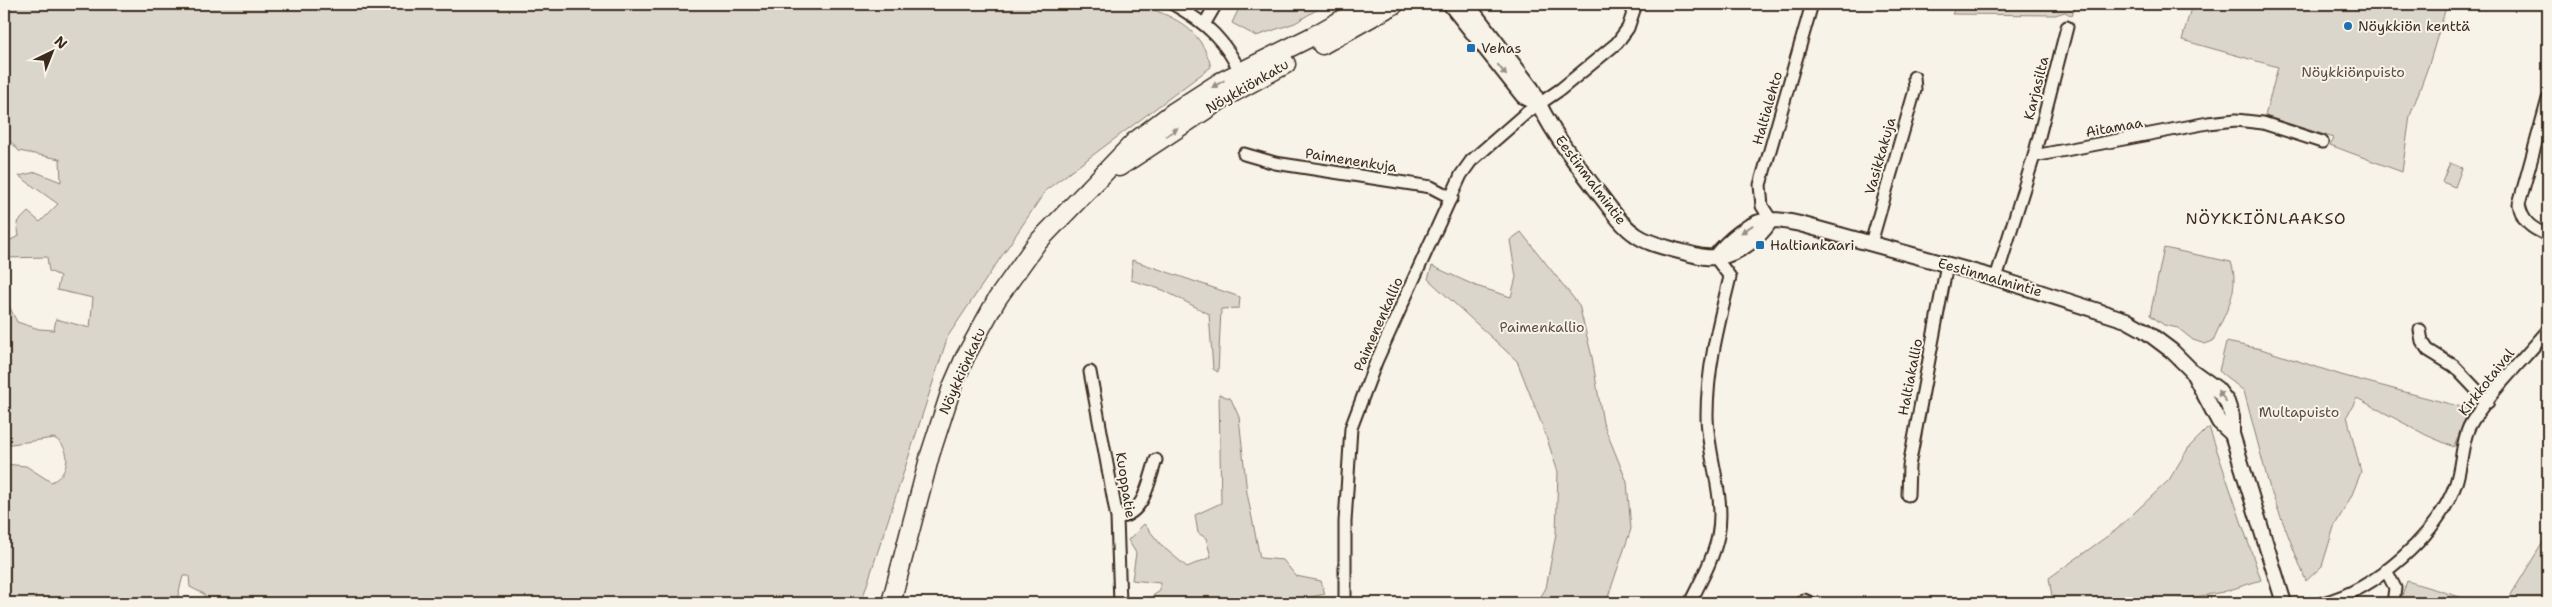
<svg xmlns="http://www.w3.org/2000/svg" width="2552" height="607" font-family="'Shantell Sans',sans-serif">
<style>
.green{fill:#dbd6cb;stroke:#8b8074}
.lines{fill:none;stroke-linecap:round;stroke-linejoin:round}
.minor-casing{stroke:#3b2a1e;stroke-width:15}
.tertiary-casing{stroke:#3b2a1e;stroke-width:18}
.primary-casing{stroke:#3b2a1e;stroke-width:21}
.minor{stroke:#f7f3e8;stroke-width:11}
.tertiary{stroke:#f7f3e8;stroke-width:14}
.primary{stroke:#f7f3e8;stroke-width:18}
.oneway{fill:#998e83}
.poi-dot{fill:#1f6fb2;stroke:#f7f3e8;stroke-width:2}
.labels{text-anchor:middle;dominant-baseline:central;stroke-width:4;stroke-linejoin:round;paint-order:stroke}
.poi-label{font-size:14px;fill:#3b2a1e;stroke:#f7f3e8;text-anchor:start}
.park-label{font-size:14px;fill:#5b4c41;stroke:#f7f3e8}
.street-label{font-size:14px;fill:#3b2a1e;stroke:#f7f3e8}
.quarter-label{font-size:16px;letter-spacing:1px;fill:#3b2a1e;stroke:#f7f3e8}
</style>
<rect width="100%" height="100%" fill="#f7f3e8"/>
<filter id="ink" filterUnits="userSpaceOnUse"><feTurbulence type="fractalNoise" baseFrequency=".02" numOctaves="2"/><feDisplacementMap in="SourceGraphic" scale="10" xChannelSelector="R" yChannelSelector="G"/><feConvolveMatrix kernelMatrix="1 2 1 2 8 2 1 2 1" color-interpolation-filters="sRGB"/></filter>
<g filter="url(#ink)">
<!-- green -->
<path class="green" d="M4,4H1137C1173,16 1201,27 1211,67L1046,190L948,336L861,603H205L204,594L190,587L189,576H183L176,603H4V464L26,466L51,482C70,475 73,448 54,438L4,445V296L17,322L39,329L54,330L56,319L90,328L93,298L57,290L60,276L49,271L47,257L4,258V243L19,236L17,223L28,212L40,222L58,204L19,176L36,172L61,182L60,159L19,151L10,141L4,140Z
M1241,4H1326L1295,23L1256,36L1232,23Z
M1957,4H2076L2072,16L2065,12L2055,15L1952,14Z
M2192,4H2447L2429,64L2410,116L2402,172L2330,145L2334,138L2265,116L2278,67L2182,40Z
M2450,163L2462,168L2455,187L2442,182Z
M1521,232L1579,305L1592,357L1603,423L1627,482L1631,529L1606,603H1537L1546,588L1556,534L1558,472L1544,430L1517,361L1428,279L1432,266L1476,286L1511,297L1516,277L1510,240Z
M2164,248L2231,262C2241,291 2224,314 2213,341L2205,344L2193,340L2178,328L2164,325L2150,315Z
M1132,260L1240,297L1239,308L1221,309L1218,372L1213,369L1209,314L1163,290L1131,280Z
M2226,342L2261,349L2341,375L2469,409L2454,447L2426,435L2357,398L2347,416L2361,472L2351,497L2334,527L2322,566L2306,581L2270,489L2244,391L2219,371Z
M1219,394L1231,399L1239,417L1247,493L1260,558L1283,560L1296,576L1321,581L1325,594L1296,600V603H1142L1160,591V583L1132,580L1136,553L1128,540L1144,524L1162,546L1187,567L1211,557L1206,538L1198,533L1195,515L1221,503Z
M2209,427L2261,580L2223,592L2162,603H2053L2049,578L2116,530L2169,480L2189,447Z
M2548,534V603H2506Z
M2407,581L2480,603H2403L2400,602Z"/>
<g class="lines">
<!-- minor casing -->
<g class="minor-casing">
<path id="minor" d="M1173,4C1208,24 1225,40 1243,77
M1205,23L1216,4
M2548,99L2519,204C2522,222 2532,229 2548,235
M1244,154L1275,163L1431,187L1452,198
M2034,156L2067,27
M1771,220L1762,206L1760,185L1812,4
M1871,243L1915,90L1914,77
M1996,278L2034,156L2208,123L2236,120L2263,123L2322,142
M2420,330L2422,341L2428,350L2454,366L2488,402
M1090,372L1117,518L1120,603
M1908,495L1909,466L1947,264
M1117,518C1145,514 1148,483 1156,460
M2386,570L2395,588L2393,603
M1345,596V522L1351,428L1376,362L1461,175L1471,161L1526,113L1561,89L1617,43L1628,28L1636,4
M1804,600L1811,603
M1690,603C1700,582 1713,560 1718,536C1726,496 1707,455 1707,415C1707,368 1719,322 1730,277L1715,257
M2322,603C2375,590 2438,535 2456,483C2462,465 2461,445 2469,427C2484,398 2526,357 2548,330"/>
</g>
<!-- tertiary casing -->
<g class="tertiary-casing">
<path id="tertiary" d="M1450,4L1523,96L1538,104
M1467,4L1532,89C1548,128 1575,162 1600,195C1611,209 1621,225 1636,235C1647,243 1661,246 1675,250C1684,252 1695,256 1705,257C1732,260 1757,241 1771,220
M1715,257C1727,242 1751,219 1772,220C1781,220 1791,222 1800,224L1996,278L2126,320L2144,330L2172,351L2192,371L2217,389L2227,402L2232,417V434L2284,603
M2193,373L2219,422L2232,434"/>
</g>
<!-- primary casing -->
<g class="primary-casing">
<path id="primary" d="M1322,45L1395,4
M1119,167L1227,96L1286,64
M891,603L930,455L952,387L965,357L997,299L1036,244L1134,142L1175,111L1220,82L1313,36L1369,4"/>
</g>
<!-- minor -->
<use href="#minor" class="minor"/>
<!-- tertiary -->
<use href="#tertiary" class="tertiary"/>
<!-- primary -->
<use href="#primary" class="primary"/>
</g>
<!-- one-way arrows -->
<defs><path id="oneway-solid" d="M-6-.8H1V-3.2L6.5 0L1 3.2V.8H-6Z" transform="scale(1.25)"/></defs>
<g class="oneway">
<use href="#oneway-solid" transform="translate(1502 70) rotate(52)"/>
<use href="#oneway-solid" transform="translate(1218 84) rotate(150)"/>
<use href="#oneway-solid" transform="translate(1172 132) rotate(-35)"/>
<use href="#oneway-solid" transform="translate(1747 229) rotate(146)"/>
<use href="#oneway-solid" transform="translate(2222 396) rotate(-128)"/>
</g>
</g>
<!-- markers -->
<g class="poi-dot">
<circle cx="2348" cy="26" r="5"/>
<rect x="1466" y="43" width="10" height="10" rx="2.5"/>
<rect x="1755" y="240" width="10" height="10" rx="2.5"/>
</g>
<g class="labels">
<!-- poi labels -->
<g class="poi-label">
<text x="2358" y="26">Nöykkiön kenttä</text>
<text x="1481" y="48">Vehas</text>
<text x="1770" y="245">Haltiankaari</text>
</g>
<!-- park labels -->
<g class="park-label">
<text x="2353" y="72">Nöykkiönpuisto</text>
<text x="1542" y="327">Paimenkallio</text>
<text x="2299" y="412">Multapuisto</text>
</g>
<!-- street labels -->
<g class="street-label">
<text transform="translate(1247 86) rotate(-30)">Nöykkiönkatu</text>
<text transform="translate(2036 88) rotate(-76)">Karjasilta</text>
<text transform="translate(1767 108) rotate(-74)">Haltialehto</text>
<text transform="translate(2114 127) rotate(-10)">Aitamaa</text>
<text transform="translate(1880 156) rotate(-74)">Vasikkakuja</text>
<text transform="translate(1351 160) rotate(9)">Paimenenkuja</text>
<text transform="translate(1591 180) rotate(53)">Eestinmalmintie</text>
<text transform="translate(1990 277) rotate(16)">Eestinmalmintie</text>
<text transform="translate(1378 324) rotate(-66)">Paimenenkallio</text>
<text transform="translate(962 371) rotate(-66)">Nöykkiönkatu</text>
<text transform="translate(1910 377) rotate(-79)">Haltiakallio</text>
<text transform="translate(2486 382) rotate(-52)">Kirkkotaival</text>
<text transform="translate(1126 485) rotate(81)">Kuoppatie</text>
</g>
<!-- quarter labels -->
<g class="quarter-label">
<text x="2266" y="218">NÖYKKIÖNLAAKSO</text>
</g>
</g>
<!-- margin -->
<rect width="2552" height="607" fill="none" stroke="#f7f3e8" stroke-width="20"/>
<rect x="10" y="10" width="2532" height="587" fill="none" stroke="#3b2a1e" stroke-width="2" filter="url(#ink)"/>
<!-- north arrow -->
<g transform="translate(52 52) rotate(43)" stroke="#f7f3e8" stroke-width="4" paint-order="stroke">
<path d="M0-4L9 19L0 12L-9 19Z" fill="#3b2a1e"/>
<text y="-8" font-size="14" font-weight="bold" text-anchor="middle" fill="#3b2a1e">N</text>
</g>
</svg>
